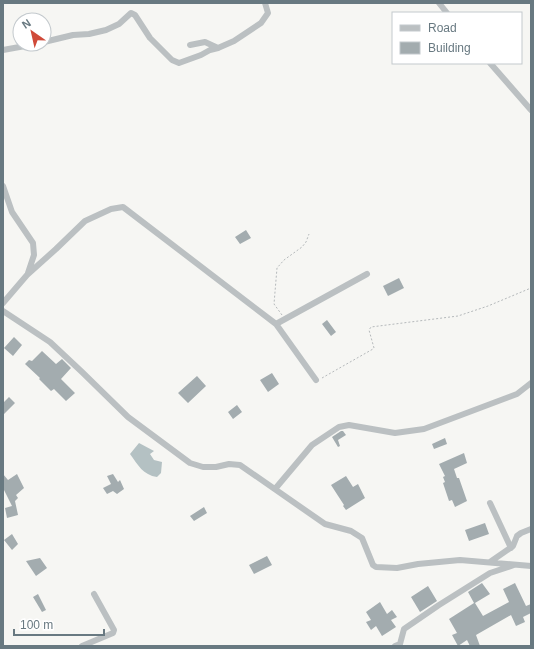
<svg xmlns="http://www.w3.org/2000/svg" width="534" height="649" font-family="Arial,sans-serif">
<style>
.water{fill:#b4c1c3}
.building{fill:#a3acaf}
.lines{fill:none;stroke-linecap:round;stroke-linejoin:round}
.path{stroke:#b5b9bb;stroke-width:1;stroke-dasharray:2 2;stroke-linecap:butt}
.minor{stroke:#bbc0c2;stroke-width:6}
</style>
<rect width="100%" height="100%" fill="#f6f6f3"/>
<!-- water -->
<path class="water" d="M139,443L154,451L150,454L154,460L162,462L161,473L157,477C143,475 138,465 130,454Z"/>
<!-- building -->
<path class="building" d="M246,230L251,238L240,244L235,237Z
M399,278L404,288L388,296L383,286Z
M327,320L336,332L331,336L322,324Z
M14,337L22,345L13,356L4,348Z
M42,351L56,364L62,359L71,368L61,379L75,393L66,401L54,389L51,391L39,379L40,378L25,364L29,360L32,361Z
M272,373L279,384L268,392L260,380Z
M197,376L206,386L188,403L178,393Z
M9,397L15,403L3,415V403Z
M237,405L242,412L233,419L228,412Z
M341,431H343L346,435L338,440L340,446L338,447L332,437Z
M445,438L447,444L434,449L432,444Z
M464,453L467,463L454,469L457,478H459L467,501L455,507L452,500L449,501L443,483L445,482L443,477L445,476L439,464Z
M3,474L8,480L17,474L24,488L16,495L18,498L15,501L18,515L7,518L5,508L12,506L3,488Z
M113,474L118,482L120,480L124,489L117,494L113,491L107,494L103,488L111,484L107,476Z
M346,476L353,487L358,484L365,498L346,510L343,506L344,505L331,485Z
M204,507L207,513L194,521L190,516Z
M485,523L489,534L469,541L465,530Z
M12,534L18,544L12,550L4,540Z
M267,556L272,565L254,574L249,565Z
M40,558L47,568L36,576L26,561Z
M482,583L490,594L475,603L483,616L509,602L503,589L515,583L526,606L531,604V613L523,617L525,622L516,626L511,615L476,635L480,646H470L467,640L458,646L452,635L457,633L449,619L474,603L468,592Z
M428,586L437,601L420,612L411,597Z
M38,594L46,610L42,612L33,597Z
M380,602L387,614L392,610L397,617L391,620L396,627L382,636L376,626L371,630L366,622L371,620L366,612Z"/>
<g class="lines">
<!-- path -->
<path class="path" d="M282,315L274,304L277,268L284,260L302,247L306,242L309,234
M322,378L373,349L374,348L369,330L371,327L458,316L488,306L531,288"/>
<!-- minor -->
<path class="minor" d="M439,3L447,13
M44,42L73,35L89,34L106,30L119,24L131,13L135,15L150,38L172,60L179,63L201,55L210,50L218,48L234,41L261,23L268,13L265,3
M190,45L205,42L218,48
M3,50L36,44
M490,63L531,110
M3,186L12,212L33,243L34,255L28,273
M3,303L27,275L56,249L85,221L111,209L123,207L276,324L316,380
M3,311L50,342L82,372L128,417L190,463L203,467H216L229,464L240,465L325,524L351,531L362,538L373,565L376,567L397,568L418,564L460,560L531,566
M276,324L367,274
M275,489L312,445L339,427L349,425L395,433L424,429L517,394L531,383
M490,503L511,548
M490,562L513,546L517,536L521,533L531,529
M82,646L113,633L114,630L94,594
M395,646L400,644L404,629L439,605L490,573L514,565"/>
</g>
<!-- border -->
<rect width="534" height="649" fill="none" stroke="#687981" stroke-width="8"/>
<!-- legend -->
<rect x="392" y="12" width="130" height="52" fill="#ffffff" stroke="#c3c9cd"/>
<rect x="400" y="25" width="20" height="6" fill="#bbc0c2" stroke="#c3c9cd"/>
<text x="428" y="32" font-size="12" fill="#687981">Road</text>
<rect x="400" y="42" width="20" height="12" fill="#a3acaf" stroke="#c3c9cd"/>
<text x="428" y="52" font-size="12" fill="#687981">Building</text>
<!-- north arrow -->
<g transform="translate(32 32) rotate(326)"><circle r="19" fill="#ffffff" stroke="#c3c9cd"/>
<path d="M0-3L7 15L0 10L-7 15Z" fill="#d04a39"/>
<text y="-6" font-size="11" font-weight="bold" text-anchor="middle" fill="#687981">N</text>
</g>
<!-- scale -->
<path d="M14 629v6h90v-6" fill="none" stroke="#687981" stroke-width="2"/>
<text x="20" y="629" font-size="12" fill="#687981" stroke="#ffffff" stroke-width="3" paint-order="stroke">100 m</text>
</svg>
